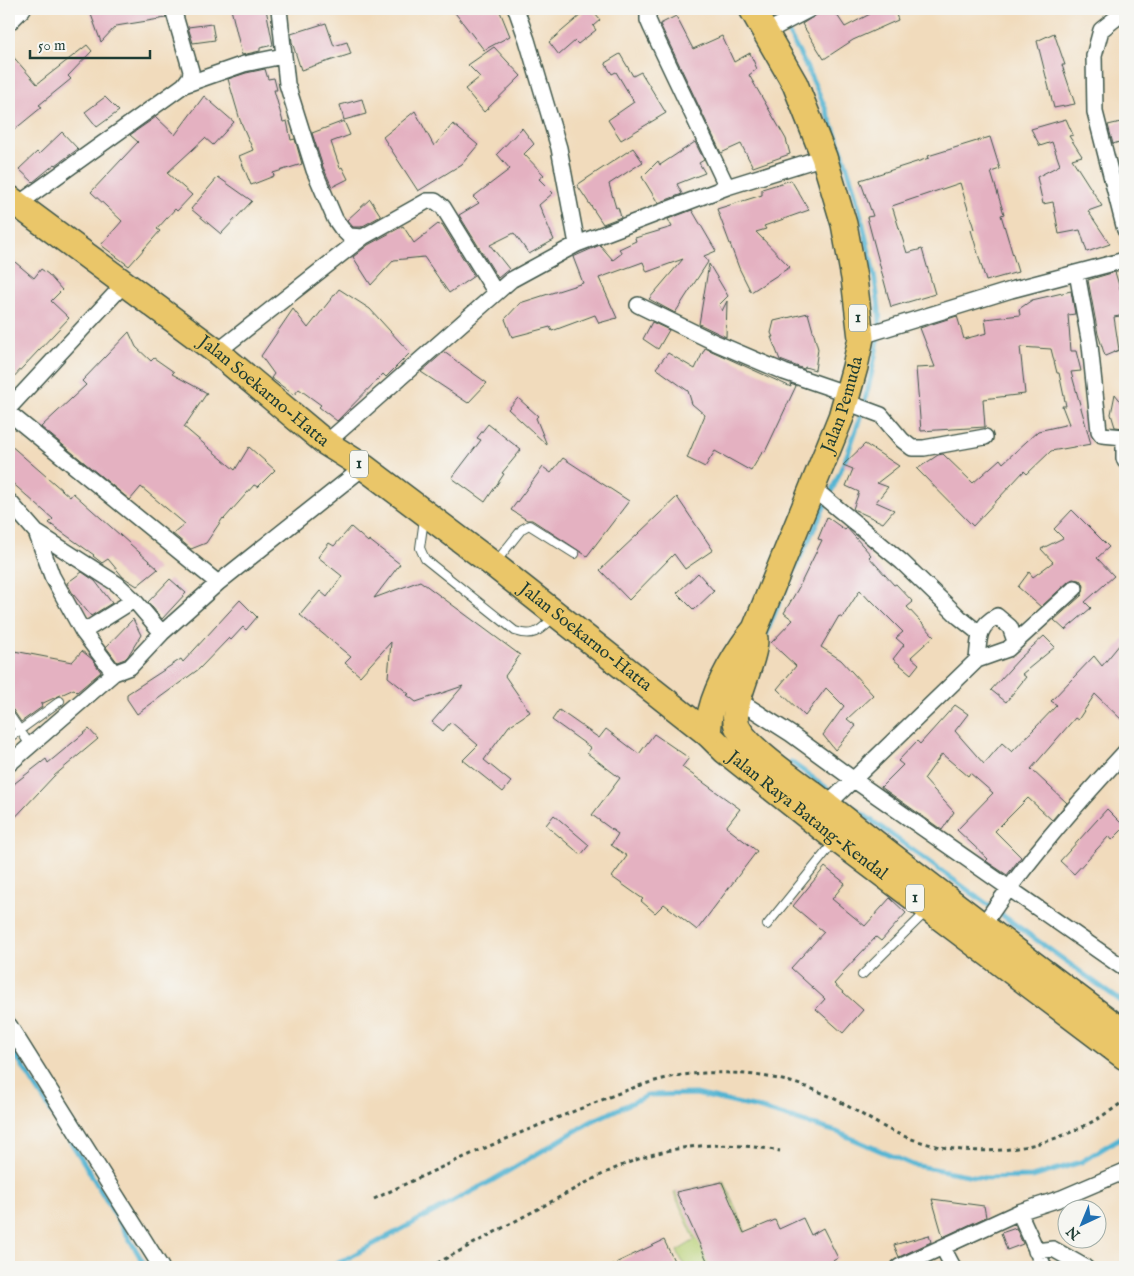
<svg xmlns="http://www.w3.org/2000/svg" width="1134" height="1276" font-family="'IM FELL English',serif">
<style>
.green{fill:#b7d075;stroke:#6b8654}
.lines{fill:none;stroke-linecap:round;stroke-linejoin:round}
.stream{stroke:#53b4d2;stroke-width:5}
.building{fill:#e4b1c1}
.service-casing{stroke:#3e5548;stroke-width:10}
.minor-casing{stroke:#3e5548;stroke-width:18}
.trunk-casing{stroke:#3e5548;stroke-width:28}
.path{stroke:#3e5548;stroke-width:3;stroke-dasharray:4 4;stroke-linecap:butt}
.service{stroke:#fff;stroke-width:8}
.minor{stroke:#fff;stroke-width:15}
.trunk{stroke:#eac669;stroke-width:25}
.labels{text-anchor:middle;dominant-baseline:central;stroke-width:4;stroke-linejoin:round;paint-order:stroke}
.shield{fill:#f6f6f2;stroke:#60746d;stroke-width:1}
.shield-label{font-size:16px;font-weight:bold;fill:#1f3d34}
.street-label{font-size:18px;fill:#1f3d34;stroke:#f6f6f2}
</style>
<rect width="100%" height="100%" fill="#f6f6f2"/>
<filter id="ink" filterUnits="userSpaceOnUse"><feTurbulence type="fractalNoise" baseFrequency=".02" numOctaves="2"/><feDisplacementMap in="SourceGraphic" scale="10" xChannelSelector="R" yChannelSelector="G"/><feConvolveMatrix kernelMatrix="1 2 1 2 8 2 1 2 1" color-interpolation-filters="sRGB"/></filter>
<filter id="wash" filterUnits="userSpaceOnUse"><feTurbulence type="fractalNoise" baseFrequency=".0096" numOctaves="4" result="noise"/><feDisplacementMap in="SourceGraphic" scale="20" xChannelSelector="R" yChannelSelector="G"/><feGaussianBlur stdDeviation="1.12" result="paint"/><feColorMatrix in="noise" values="0 0 0 0 0 0 0 0 0 0 0 0 0 0 0 0 0 1.4 0 .05"/><feComposite in="paint" operator="in"/></filter>
<g filter="url(#wash)">
<rect width="100%" height="100%" fill="#f1dbbc"/>
<!-- green -->
<path class="green" d="M724,1181L755,1254L729,1267H685L677,1251L695,1240L674,1193Z"/>
<g class="lines">
<!-- stream -->
<path class="stream" d="M764,640C788,575 824,515 849,450C861,418 870,385 876,351C877,343 880,334 880,325C879,299 874,272 868,247C851,161 820,83 774,9
M791,762L1125,1004
M9,1045L86,1166L146,1267
M331,1267L493,1180L592,1121L649,1095L696,1094L758,1108L837,1132L913,1165L984,1178L1032,1177L1081,1162L1125,1135"/>
</g>
<g id="blocks">
<!-- building -->
<path class="building" d="M89,9H164L166,18L116,26L101,42Z
M231,9H266L273,45L260,48V51L242,55Z
M452,9H499L510,36L484,50Z
M588,9H591L600,20L593,26L596,30L578,44L575,41L559,55L549,42Z
M825,9H833L845,27L870,14L867,9H894L898,20L853,40L824,59L802,24Z
M676,16L693,49L722,36L734,62L750,53L757,69L749,75L786,139L790,154L753,167L741,144L721,153L660,24Z
M326,23L334,46L347,42L351,54L301,70L292,42L291,34Z
M212,24L215,40L193,43L188,27Z
M1054,33L1065,65H1062L1075,104L1054,108L1037,41Z
M87,45L92,51L68,76L71,79L39,105L42,107L9,134V52L37,84Z
M494,47L521,76L484,112L465,89L480,77L468,65Z
M620,54L633,76L641,72L666,113L621,140L608,120L634,102L616,72L612,74L605,63Z
M265,69L268,79L274,78L277,90H274L283,122L287,121L291,140L295,139L302,164L273,173L274,176L251,185L239,156L253,150L240,120L228,79L246,73Z
M204,96L234,122L213,145L205,138L167,173L192,195L177,211L175,209L157,229L160,231L129,266L101,245L122,221L91,192L138,142L130,135L156,117L175,135Z
M105,97L119,111L97,127L85,112Z
M362,99L366,114L344,120L340,105Z
M415,111L434,146L453,124L478,145L462,164L418,191L383,137Z
M1066,119L1073,135L1069,136L1082,156L1072,159L1102,206L1088,211L1110,244L1087,252L1080,230L1059,234L1053,202L1043,204L1037,177L1060,165L1052,142L1040,146L1031,129Z
M344,121L350,135L331,142L340,168L342,167L348,179L332,187L323,167L312,133Z
M1125,121V140L1113,144L1108,125Z
M522,128L534,144L524,154L544,175L539,179L553,193L539,205L554,240L529,254L514,233L490,245L509,269L498,278L459,215L479,203L473,197L510,169L497,154Z
M62,132L78,149L56,165L55,164L33,182L19,169L37,152L39,154Z
M990,137L1000,169L991,172L1004,214L1001,215L1018,272L986,281L971,230L974,229L960,183L892,206L907,253L922,249L935,294L891,307L867,217L873,216L860,180L929,158L928,156Z
M695,142L704,160L699,163L705,173L677,184L682,194L658,203L642,177L658,161L660,165Z
M633,148L643,162L609,184L616,208L618,207L621,217L603,224L577,185Z
M218,177L252,201L221,234L191,209Z
M791,180L809,210L764,226L766,229L756,232L790,267L751,292L739,268L717,209L762,195V189Z
M370,199L381,216L361,227H353L347,220Z
M692,210L716,251L704,256L708,262L675,313L649,299L683,259L647,272L643,262L599,278L617,318L599,323L595,315L552,331L550,327L512,337L505,319L520,303L583,283L573,257L600,245L613,260L622,253L619,249L636,241L635,238L672,227L668,219Z
M438,224L439,225L442,224L474,276L449,293L424,257L394,260L371,285L353,257L368,245L403,226L414,243Z
M9,257L34,278L41,269L48,274L62,290L51,301L69,318L9,382Z
M709,264L728,296L719,305L722,311L727,301L726,337L699,324Z
M1115,272L1125,305V315L1114,317L1119,350L1105,356L1098,334L1088,280Z
M339,289L370,309L410,353L386,377L383,374L337,421L319,407L321,405L299,389L294,395L271,378L274,374L261,356L293,309L308,328Z
M1071,291L1075,314L1068,315L1071,351H1076L1081,371L1071,372L1091,444L1051,451L1027,474L1024,471L973,526L917,469L938,455L943,454L973,483L1000,459L1003,463L1038,431L1069,424L1062,406H1066L1059,373H1057L1051,349L1020,347L1025,394L983,399L985,427L921,431L916,368L935,367L920,328L957,316L964,339L987,333L985,319L1020,315L1019,309L1032,300Z
M808,313L818,349L815,370L805,367L804,369L780,360L771,337H773L771,333L774,321Z
M652,322L669,330L658,349L643,339Z
M129,332L136,347L151,361L154,358L174,372L172,374L207,393L184,427L235,470L249,447L275,470L258,487L254,485L224,519L223,518L206,543L191,549L173,534L185,524L141,487L130,500L41,427L86,385L82,381Z
M705,348L791,387L790,384L796,386L765,452L763,451L751,471L715,451L705,467L687,458L705,415L692,404L688,391L656,368L668,353L695,369Z
M444,352L487,383L468,403L421,372Z
M1115,394L1125,407V428L1115,427L1111,414Z
M518,398L538,416L536,418L547,445L508,409Z
M488,424L521,450L502,473L504,474L485,502L452,478L481,440L477,438Z
M9,444L70,497L73,493L158,569L137,586L123,577L108,559L102,563L93,556L94,555L49,523L53,519L9,480Z
M865,444L899,466L877,483L888,487L876,502L894,510L883,523L853,509L859,492L846,486L853,469L843,465Z
M563,458L629,501L587,556L532,520H527L511,510L543,467L551,473Z
M677,497L713,550L685,569L674,554L629,600L600,570Z
M1072,510L1109,547L1097,558L1114,576L1085,602L1091,608L1065,630L1054,620L1082,595L1084,586L1082,581L1073,579L1069,581L1041,607L1018,587L1029,572L1033,577L1053,562L1041,549L1063,538L1054,529Z
M827,517L845,530L847,528L871,555L869,557L894,585L896,584L913,602L907,607L934,636L911,657L919,664L911,674L893,659L904,645L896,638L903,632L871,600L870,601L860,590L842,618L839,616L821,647L841,660L873,695L847,719L856,726L835,750L823,735L844,706L826,688L805,716L777,689L796,666L771,643L793,620L784,613L799,587L822,540L818,539Z
M351,527L368,542L369,540L400,564L374,598L420,581L520,655L505,676L530,712L509,726L484,760L511,782L503,792L463,760L478,745L451,722L443,731L432,722L463,686L416,702L407,695L409,694L388,677L391,642L360,676L345,663L351,657L300,615L320,591L327,597L342,576L318,557L329,543L334,546Z
M82,572L95,581L112,603L91,616L73,594L67,583Z
M698,573L714,591L694,610L677,593Z
M170,579L186,593L162,619L148,602Z
M240,600L257,617L246,630L243,627L231,640L229,638L199,669L137,714L127,699V694L181,659L183,662Z
M133,619L141,635L128,656L125,659L117,662L106,647Z
M1044,636L1055,647L1022,674L1026,677L1006,702L991,690L1019,659Z
M1125,638V723L1095,694L1078,720L1075,718L1031,769L1067,803L1052,820L1028,798L995,831L1021,857L1007,875L986,861L988,859L957,830L993,793L970,773L968,776L942,754L924,779L954,812L942,830L881,787L903,765L898,761L917,741L920,744L955,705L968,714L955,731L984,764L1002,743L1012,752L1057,705L1051,701L1094,656L1102,666Z
M9,650L72,662L82,651L92,659L101,672L77,692L74,689L41,704L42,707L21,722L13,710L9,708Z
M559,710L599,738L606,729L639,754L654,734L689,758L682,767L740,809L726,827L757,851L697,930L664,904L655,913L641,901L643,899L612,877L627,856L611,845L618,834L592,815L620,778L587,753L591,748L552,720Z
M89,729L98,739L54,776L9,824V792L15,783L46,759L48,763Z
M1107,809L1125,827L1112,840L1109,836L1074,874L1060,861Z
M554,815L589,845L581,855L546,825Z
M825,867L845,883L832,899L865,926L890,898L906,913L881,941L876,937L841,974L842,975L834,984L863,1010L843,1033L816,1009L825,999L791,968L824,932L793,906Z
M722,1182L744,1233L775,1220L779,1229L803,1218L811,1235L823,1228L838,1258L822,1267H710L676,1192Z
M932,1199L984,1206L986,1217L943,1237Z
M1016,1228L1023,1244L1007,1250L1001,1233Z
M929,1235L931,1242L899,1257L894,1245Z
M664,1240L677,1267H607Z"/>
</g>
</g>
<g filter="url(#ink)">
<use href="#blocks" fill-opacity="0" stroke="#3e5548" stroke-width="1"/>
<g class="lines">
<!-- service casing -->
<g class="service-casing">
<path id="service" d="M424,519L420,548L425,559L515,631C535,638 540,630 554,617
M495,563L522,529L529,525L575,554
M9,714L30,745
M9,738L60,701
M767,925L834,842
M862,975L926,912"/>
</g>
<!-- minor casing -->
<g class="minor-casing">
<path id="minor" d="M279,9L287,84L314,170L335,219L342,229L349,236L363,237L427,201H435L443,207L496,293
M516,9L527,40L559,148L577,244
M648,9V20L651,27L727,187
M1125,11L1101,30L1094,56L1095,112L1125,230
M9,23L23,9
M766,32L810,9
M184,85L244,64L283,56
M17,205L184,85L190,77L191,71L173,9
M1077,273L1090,345L1099,431L1102,435L1124,437V458L1125,461
M638,305L716,343L784,372L848,394
M861,338L868,334L1011,290L1125,260
M217,352L363,237
M846,402L881,415L902,440L912,448H924L985,437
M9,408L125,283
M9,413L218,583
M326,443L511,280L577,244L727,187L824,157
M813,488L902,562L959,617L979,633
M9,501L36,532L52,576L83,632L114,673
M36,532L117,584L134,600L162,633
M83,632L134,600
M977,660C979,641 977,626 997,616L1010,627L1015,641
M738,700L791,734L854,780L1125,969
M9,764L114,673L130,667L162,633L218,583L364,467
M827,805L977,660L1008,649L1075,588
M983,925C1025,863 1074,807 1125,752
M9,1025L161,1267
M1019,1212L1044,1267
M943,1248L953,1267
M1036,1251L1053,1249L1085,1267
M899,1267L1019,1212L1062,1198L1125,1171"/>
</g>
<!-- trunk casing -->
<g class="trunk-casing">
<g id="trunk">
<path id="s1" d="M9,198L217,352L326,443L364,467L494,565L708,734L725,751L836,839L1125,1057"/>
<path d="M755,639C755,664 729,705 737,726C746,748 798,782 818,798C919,878 1022,956 1125,1033"/>
<path id="s2" d="M708,734C709,726 709,718 711,711C717,685 739,648 755,629L841,417L855,367L861,338L854,278L844,224L824,157L795,84L752,9"/>
</g>
</g>
<!-- path -->
<path class="path" d="M374,1199C440,1167 508,1137 577,1110C620,1093 657,1075 704,1073C749,1071 797,1079 837,1100C861,1113 883,1129 909,1138C983,1165 1064,1148 1125,1100
M430,1267C469,1246 508,1225 547,1204C573,1190 600,1174 628,1163C677,1143 728,1141 780,1151"/>
<!-- service -->
<use href="#service" class="service"/>
<!-- minor -->
<use href="#minor" class="minor"/>
<!-- trunk -->
<use href="#trunk" class="trunk"/>
</g>
</g>
<g class="labels">
<!-- shield labels -->
<g class="shield">
<rect x="849" y="304.5" width="18" height="27" rx="4"/>
<rect x="350" y="450.5" width="18" height="27" rx="4"/>
<rect x="906" y="884.5" width="18" height="27" rx="4"/>
</g>
<g class="shield-label">
<text x="858" y="318">1</text>
<text x="359" y="464">1</text>
<text x="915" y="898">1</text>
</g>
<!-- street labels -->
<g class="street-label">
<text stroke="none"><textPath href="#s1" startOffset="320">Jalan Soekarno-Hatta</textPath></text>
<text stroke="none"><textPath href="#s2" startOffset="358">Jalan Pemuda</textPath></text>
<text stroke="none"><textPath href="#s1" startOffset="725">Jalan Soekarno-Hatta</textPath></text>
<text stroke="none"><textPath href="#s1" startOffset="1010">Jalan Raya Batang-Kendal</textPath></text>
</g>
</g>
<!-- margin -->
<rect width="1134" height="1276" fill="none" stroke="#f6f6f2" stroke-width="30"/>
<!-- north arrow -->
<g transform="translate(1082 1224) rotate(224)"><circle r="24" fill="#f6f6f2" stroke="#a0aca6"/>
<path d="M0-4L9 19L0 12L-9 19Z" fill="#1f6fb2"/>
<text y="-8" font-size="14" font-weight="bold" text-anchor="middle" fill="#1f3d34">N</text>
</g>
<!-- scale -->
<path d="M30 50v8h120v-8" fill="none" stroke="#1f3d34" stroke-width="2.5"/>
<text x="38" y="50" font-size="15" fill="#1f3d34" stroke="#f6f6f2" stroke-width="4" paint-order="stroke">50 m</text>
</svg>
